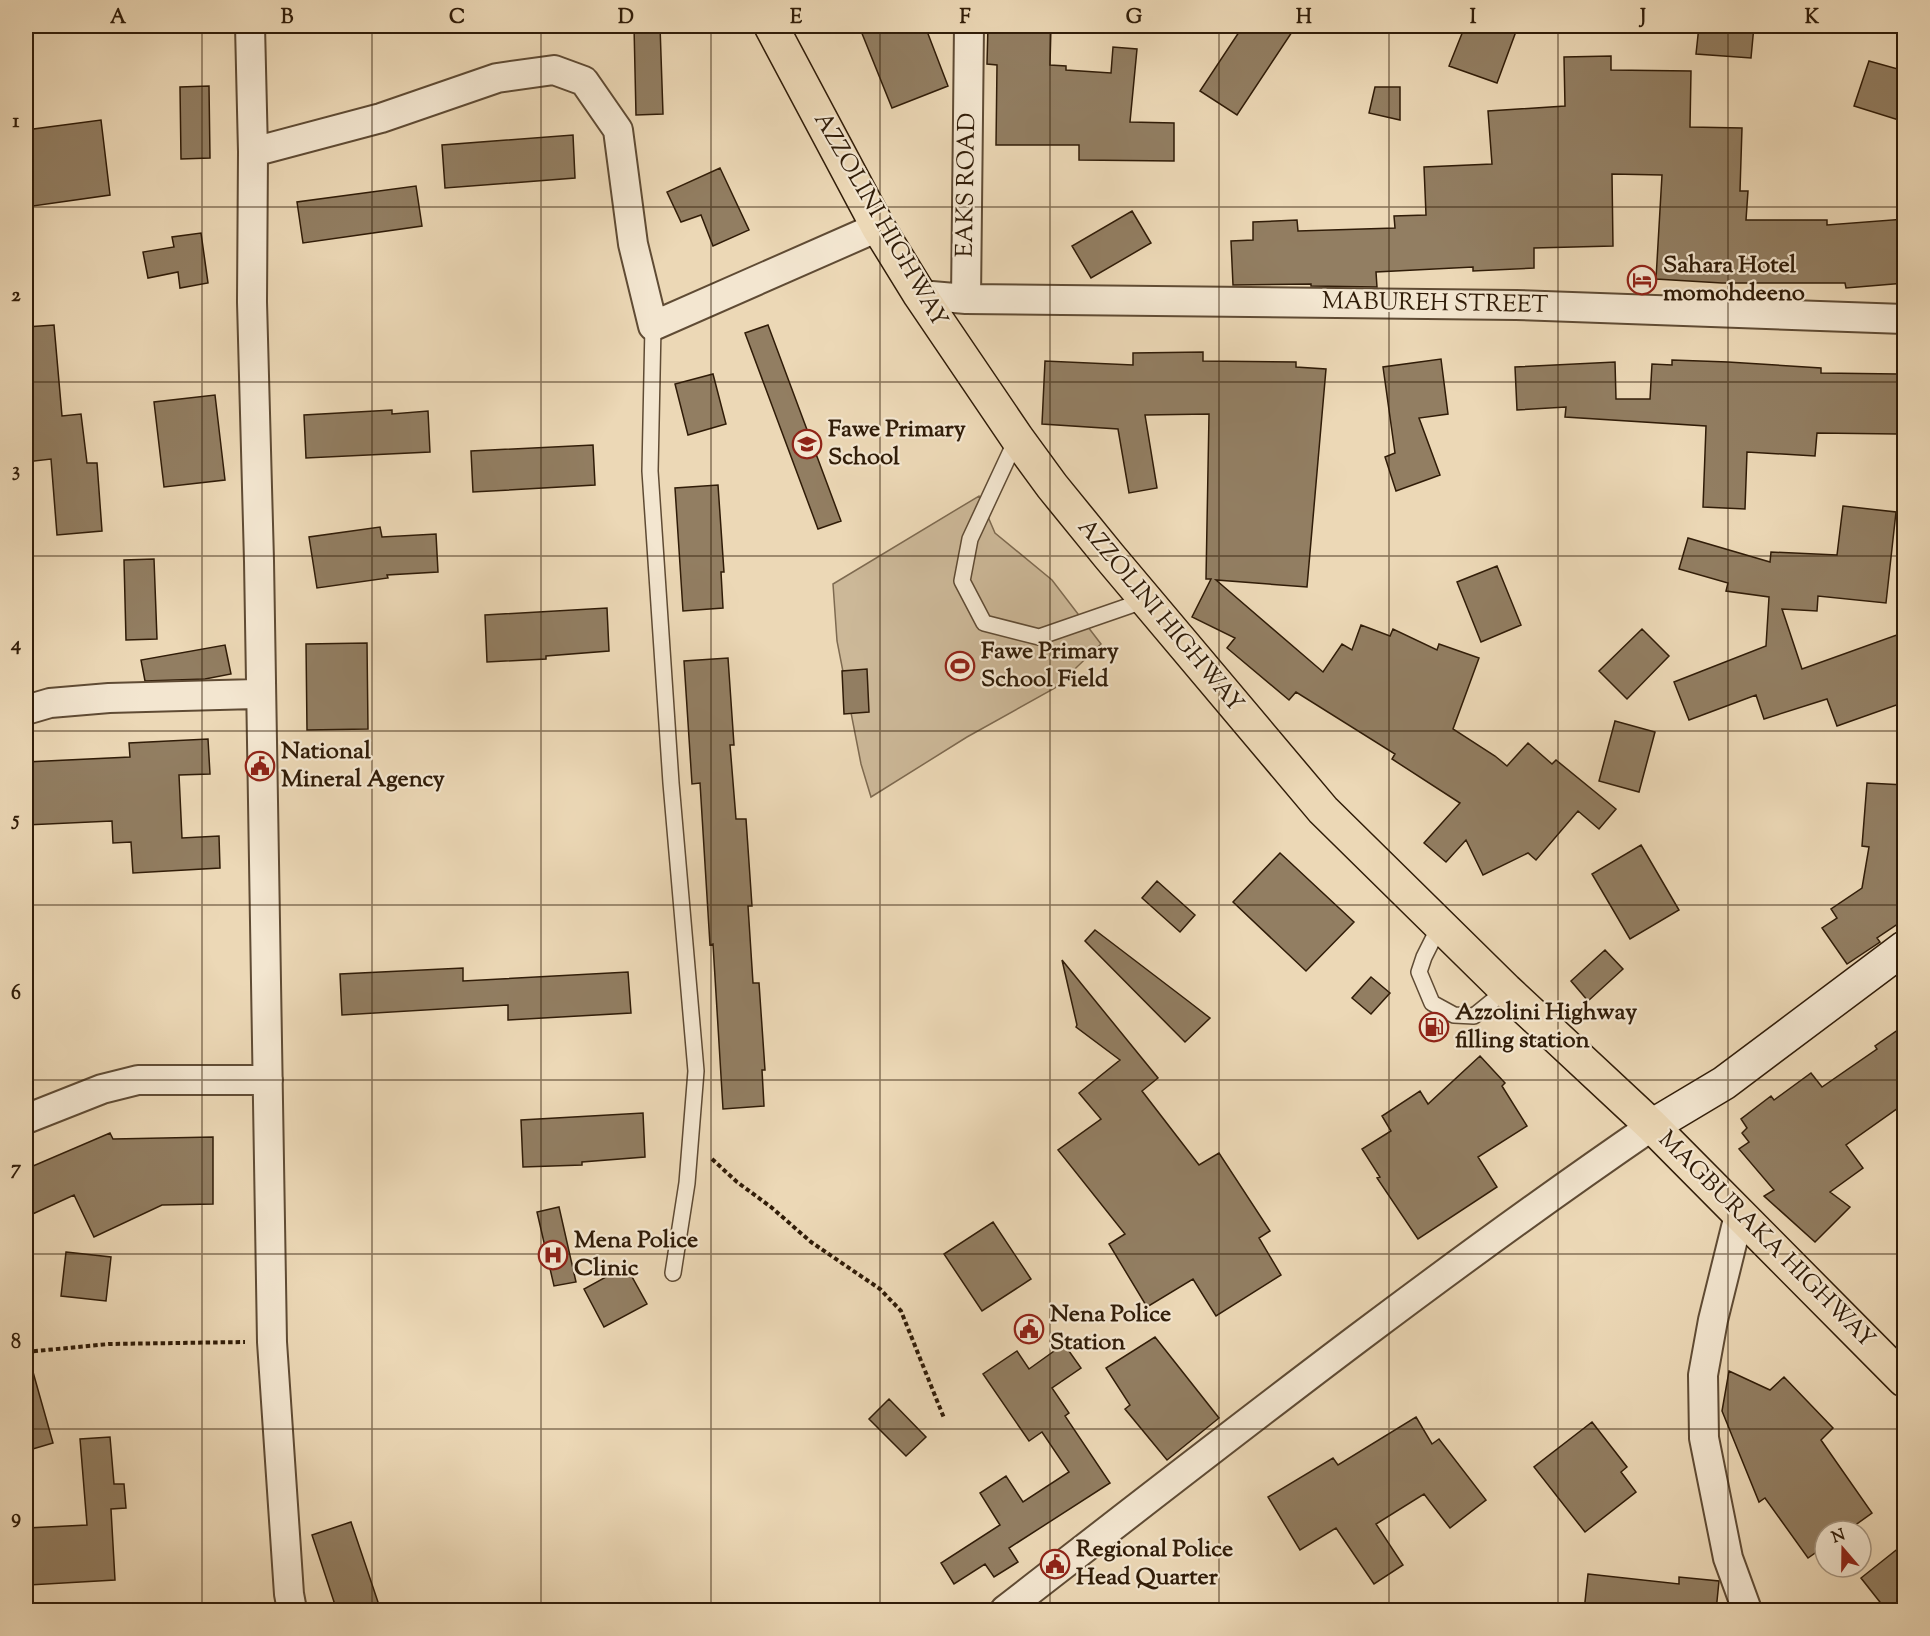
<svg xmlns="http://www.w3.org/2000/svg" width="1930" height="1636" font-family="'Sorts Mill Goudy',serif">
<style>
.green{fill:#ccb898;stroke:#7e6a50;stroke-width:1.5}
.building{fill:#927e62;stroke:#301c08;stroke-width:1.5}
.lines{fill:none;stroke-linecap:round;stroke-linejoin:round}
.service-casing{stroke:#5f4b34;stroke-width:18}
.minor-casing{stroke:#5f4b34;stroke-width:32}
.secondary-casing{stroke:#301c08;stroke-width:36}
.primary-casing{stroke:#301c08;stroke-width:36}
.path{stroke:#301c08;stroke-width:4;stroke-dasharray:4.5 3;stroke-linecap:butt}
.service{stroke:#f3e6d0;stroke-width:15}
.minor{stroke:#f3e6d0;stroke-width:28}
.secondary{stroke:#f3e6d0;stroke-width:33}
.primary{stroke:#ecd8b6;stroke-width:33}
.grid{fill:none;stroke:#301c08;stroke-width:1.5;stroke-opacity:0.55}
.labels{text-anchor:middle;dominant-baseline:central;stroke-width:4.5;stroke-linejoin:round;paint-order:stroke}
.street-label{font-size:24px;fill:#301c08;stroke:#f3e6d0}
.poi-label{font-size:24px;font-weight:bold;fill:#301c08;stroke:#f3e6d0;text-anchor:start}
.neatline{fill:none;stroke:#301c08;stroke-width:2}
.grid-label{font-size:20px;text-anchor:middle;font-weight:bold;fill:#301c08}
</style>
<rect width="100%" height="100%" fill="#ecd8b6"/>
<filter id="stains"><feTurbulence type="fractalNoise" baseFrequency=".00333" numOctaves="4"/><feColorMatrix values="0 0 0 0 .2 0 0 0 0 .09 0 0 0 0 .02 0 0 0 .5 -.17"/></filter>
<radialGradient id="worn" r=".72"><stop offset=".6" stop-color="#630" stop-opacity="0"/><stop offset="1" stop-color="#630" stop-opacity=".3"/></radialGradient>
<!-- green -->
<path class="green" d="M979,496L995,533L1052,580L1101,644L1055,688L967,737L871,797L861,764L837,641L833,584Z"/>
<!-- building -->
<path class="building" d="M634,26H660L663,114L636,115Z
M859,26H925L948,86L892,108Z
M988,26H1051L1050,65L1066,66V70L1111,73L1113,47L1137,49L1130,122L1174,123V161L1079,160V145H996L997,65L987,64Z
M1243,26H1296L1237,115L1200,91Z
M1465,26H1518L1497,83L1449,66Z
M1699,26H1754L1751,58L1696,54Z
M1611,56V70L1691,71L1690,127L1742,128L1740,191H1748L1746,220H1827V225L1905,219V283L1846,288L1845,283H1722L1656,279L1662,175L1612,174L1613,246L1534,248V268L1473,271V267L1376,272L1377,287L1311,286V284L1233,285L1231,241L1253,240V222L1297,220L1298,231L1395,228L1394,216L1426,215L1424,167L1492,164L1488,111L1565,106L1564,57Z
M1869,61L1905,71V122L1854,106Z
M209,86L210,158L181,159L180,87Z
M1375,87H1400V120L1369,113Z
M101,120L110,195L26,207V130Z
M573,135L575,178L445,188L442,145Z
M720,168L749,230L713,246L701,215L681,222L667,192Z
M416,186L422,226L303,243L297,202Z
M1132,211L1151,243L1091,278L1072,246Z
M201,233L208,283L180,288L178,272L148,278L143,252L174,247L172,237Z
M54,325L62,416L81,414L87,463H97L102,531L57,535L51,459L26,462V327Z
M768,325L841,521L818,529L745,333Z
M1203,352V361L1296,362V367L1326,369L1307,587L1216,580L1323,672L1342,644L1352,650L1361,625L1390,636L1393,629L1437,650L1439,644L1479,658L1453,729L1495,756L1507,766L1528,743L1552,764L1556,760L1616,809L1599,829L1578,811L1536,860L1528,853L1483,875L1466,840L1446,862L1424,843L1460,803L1392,759L1395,754L1296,692L1289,700L1227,648L1235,638L1192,617L1211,579H1206L1209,414L1145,415L1157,488L1129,493L1118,429L1042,424L1045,361L1133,365V353Z
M1441,359L1448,414L1419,418L1440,475L1396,491L1385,457L1395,453L1383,367Z
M1672,360L1728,362L1821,368V373L1898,374L1897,434L1817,433L1815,456L1747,452L1745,509L1703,507L1706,426L1565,417L1566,407L1517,410L1515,367L1615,362L1616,399H1650L1652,364L1672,365Z
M713,374L726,424L688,435L675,384Z
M215,395L225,480L164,487L154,402Z
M392,410V414L428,411L430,452L306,458L304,415Z
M593,445L595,485L473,492L471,451Z
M718,485L724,572H721L723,608L683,611L675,488Z
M1843,506L1896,512L1886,603L1818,596L1817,611L1782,609L1802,669L1905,632V702L1837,726L1827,699L1764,719L1756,695L1689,720L1674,682L1766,646L1769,597L1726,591L1728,583L1679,569L1688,538L1770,562L1771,552L1837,555Z
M380,527L382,537L436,534L438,572L387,575L388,578L317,588L309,537Z
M154,559L157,639L126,640L124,560Z
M1497,566L1521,625L1481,642L1457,582Z
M607,608L609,651L546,656V659L487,662L485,615Z
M1642,629L1669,656L1627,699L1599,671Z
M367,643L368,729L307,730L306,644Z
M225,645L231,674L205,679L145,681L141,660Z
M728,658L734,745H730L736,819H746L752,906H748L753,983H759L765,1070H762L764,1106L723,1109L713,944L710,945L700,783L692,784L684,661Z
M867,669L869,712L844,714L842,671Z
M1615,721L1655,732L1639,792L1599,781Z
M208,739L210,774L179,775L182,838L219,836L220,868L133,873L131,842L113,843L112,821L26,825V762L130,757L129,743Z
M1867,783L1905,785V919L1877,938L1880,942L1847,964L1822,928L1837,918L1831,909L1862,888L1869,847L1862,846Z
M1641,845L1679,910L1630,939L1592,874Z
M1280,853L1354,922L1306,971L1233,902Z
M1157,881L1195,915L1180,932L1142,898Z
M1095,930L1188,1001L1210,1018L1185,1042L1085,941Z
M1605,950L1623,969L1588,1001L1571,981Z
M1062,960L1158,1078L1142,1091L1199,1165L1219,1153L1270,1231L1259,1238L1281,1275L1216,1316L1193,1279L1147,1307L1109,1244L1125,1234L1058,1150L1101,1119L1079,1093L1120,1060L1076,1027L1077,1025Z
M463,968V981L628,972L631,1013L508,1020V1005L342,1015L340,974Z
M1371,977L1390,993L1371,1014L1352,998Z
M1905,1025V1103L1846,1145L1863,1168L1830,1192L1850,1207L1815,1242L1764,1196L1774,1190L1739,1149L1749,1142L1742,1133L1747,1128L1741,1119L1771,1096L1774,1100L1811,1073L1822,1087L1877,1049L1875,1046Z
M1480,1056L1505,1083L1502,1086L1527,1126L1478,1157L1497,1187L1418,1239L1377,1178L1380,1177L1362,1149L1391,1131L1382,1116L1420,1091L1428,1104Z
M643,1113L645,1157L582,1162V1165L523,1167L521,1120Z
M110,1133L113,1139L213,1137V1204L162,1205L94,1237L74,1195L26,1217V1169Z
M559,1207L576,1282L554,1286L537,1212Z
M993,1222L1031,1279L982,1311L944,1254Z
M66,1252L111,1257L106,1301L61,1296Z
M626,1266L647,1304L604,1327L584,1289Z
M1155,1337L1219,1418L1167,1460L1125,1409L1130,1405L1106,1368Z
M1064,1344L1081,1368L1052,1388L1069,1413L1065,1416L1110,1483L1009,1548L1018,1562L994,1577L985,1564L954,1584L941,1563L1000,1525L980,1493L1006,1476L1023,1502L1069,1472L1042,1432L1029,1441L983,1374L1017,1351L1029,1369Z
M1729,1371L1770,1390L1784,1377L1833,1428L1821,1440L1872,1513L1847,1531H1825V1546L1808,1558L1765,1498L1759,1502L1722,1411Z
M33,1372L53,1443L26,1451V1373Z
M889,1399L926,1437L906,1456L869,1419Z
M1416,1417L1432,1444L1439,1439L1486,1500L1450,1528L1424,1494L1376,1524L1403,1565L1374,1584L1336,1528L1300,1550L1268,1497L1333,1458L1338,1465Z
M1592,1422L1627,1467L1621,1472L1636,1492L1585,1532L1534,1467Z
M110,1437L114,1484H124L126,1508L111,1509L115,1580L29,1585L27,1528L87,1525L80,1439Z
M351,1522L381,1611H337L312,1535Z
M1905,1543V1611H1887L1861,1578Z
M1588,1574L1679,1584V1577L1719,1581L1716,1611H1584Z"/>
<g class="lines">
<!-- service casing -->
<g class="service-casing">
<path id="service" d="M653,326L650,471L671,783L696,1071L687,1183L673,1273
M1017,438L970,539L962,581L984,623L1039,637L1146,600
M1440,925L1424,957L1419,972L1432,1003L1454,1015L1474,1016L1506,990"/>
</g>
<!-- minor casing -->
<g class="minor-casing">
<path id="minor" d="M250,26L253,152L252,302L259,561L272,1342L289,1594L292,1610
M253,152L381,118L497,78L554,70L584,81L618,130L633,244L653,326L878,227
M920,295L966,299L1516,305L1904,319
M966,299L969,26
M26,710L50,703L109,698L260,694
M26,1119L102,1089L138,1080H268
M1739,1215L1713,1320L1703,1375L1704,1438L1728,1558L1747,1610
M1005,1610C1218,1445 1430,1278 1652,1126"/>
</g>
<!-- secondary casing -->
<g class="secondary-casing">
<path id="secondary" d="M1652,1126L1724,1083L1904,948"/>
</g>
<!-- primary casing -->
<g class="primary-casing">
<path id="primary" d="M771,26L878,227L920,295L1017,438L1052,486L1109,556L1323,810L1506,990L1652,1126L1904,1380"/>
</g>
<!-- path -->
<path class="path" d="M712,1159L737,1182L771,1207L811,1242L880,1289L901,1311L944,1418
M26,1352L109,1344L245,1342"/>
<!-- service -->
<use href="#service" class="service"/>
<!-- minor -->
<use href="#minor" class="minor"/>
<!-- secondary -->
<use href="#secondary" class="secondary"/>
<!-- primary -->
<use href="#primary" class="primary"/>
</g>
<!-- grid -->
<path class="grid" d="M202,26V1610M372,26V1610M541,26V1610M711,26V1610M880,26V1610M1050,26V1610M1219,26V1610M1389,26V1610M1558,26V1610M1728,26V1610M26,207H1904M26,382H1904M26,556H1904M26,731H1904M26,905H1904M26,1080H1904M26,1254H1904M26,1429H1904"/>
<!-- icons -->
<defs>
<g id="hotel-ring" transform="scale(1.5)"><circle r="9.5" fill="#f3e6d0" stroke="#8f2418" stroke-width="1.5"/><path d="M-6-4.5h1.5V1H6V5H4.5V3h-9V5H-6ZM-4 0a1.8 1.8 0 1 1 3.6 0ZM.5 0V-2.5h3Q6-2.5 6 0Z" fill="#8f2418"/></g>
<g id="school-ring" transform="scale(1.5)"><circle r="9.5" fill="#f3e6d0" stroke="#8f2418" stroke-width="1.5"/><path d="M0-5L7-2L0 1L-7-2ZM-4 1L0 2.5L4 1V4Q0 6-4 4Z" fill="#8f2418"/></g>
<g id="stadium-ring" transform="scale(1.5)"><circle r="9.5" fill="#f3e6d0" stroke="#8f2418" stroke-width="1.5"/><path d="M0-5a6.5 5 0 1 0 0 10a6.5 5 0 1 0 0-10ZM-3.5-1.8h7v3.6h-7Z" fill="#8f2418"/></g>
<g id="civic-ring" transform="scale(1.5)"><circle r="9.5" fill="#f3e6d0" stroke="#8f2418" stroke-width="1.5"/><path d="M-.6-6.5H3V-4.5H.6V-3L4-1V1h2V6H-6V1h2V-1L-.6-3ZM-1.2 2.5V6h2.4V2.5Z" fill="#8f2418"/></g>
<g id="fuel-ring" transform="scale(1.5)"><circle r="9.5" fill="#f3e6d0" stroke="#8f2418" stroke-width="1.5"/><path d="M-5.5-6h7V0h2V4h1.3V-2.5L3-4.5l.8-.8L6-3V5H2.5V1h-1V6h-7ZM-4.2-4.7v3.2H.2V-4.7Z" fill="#8f2418"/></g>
<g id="hospital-ring" transform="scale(1.5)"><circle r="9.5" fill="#f3e6d0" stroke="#8f2418" stroke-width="1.5"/><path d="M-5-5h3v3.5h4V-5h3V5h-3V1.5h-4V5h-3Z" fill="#8f2418"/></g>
</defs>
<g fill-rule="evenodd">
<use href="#hotel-ring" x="1642" y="280"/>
<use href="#school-ring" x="807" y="444"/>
<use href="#stadium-ring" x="960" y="666"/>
<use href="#civic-ring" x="260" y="766"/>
<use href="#fuel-ring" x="1434" y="1027"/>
<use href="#hospital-ring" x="553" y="1255"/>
<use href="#civic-ring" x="1029" y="1329"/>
<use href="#civic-ring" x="1055" y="1564"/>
</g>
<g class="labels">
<!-- street labels -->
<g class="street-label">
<text transform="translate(967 185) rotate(-89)">EAKS ROAD</text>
<text transform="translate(880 220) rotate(60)">AZZOLINI HIGHWAY</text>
<text transform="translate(1435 304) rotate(1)">MABUREH STREET</text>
<text transform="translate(1160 616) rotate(50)">AZZOLINI HIGHWAY</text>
<text transform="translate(1766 1240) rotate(45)">MAGBURAKA HIGHWAY</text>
</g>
<!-- poi labels -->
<g class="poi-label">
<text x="1663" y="266">Sahara Hotel<tspan x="1663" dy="28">momohdeeno</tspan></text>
<text x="828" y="430">Fawe Primary<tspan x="828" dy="28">School</tspan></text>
<text x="981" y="652">Fawe Primary<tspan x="981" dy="28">School Field</tspan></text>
<text x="281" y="752">National<tspan x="281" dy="28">Mineral Agency</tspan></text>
<text x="1455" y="1013">Azzolini Highway<tspan x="1455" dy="28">filling station</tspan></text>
<text x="574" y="1241">Mena Police<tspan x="574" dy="28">Clinic</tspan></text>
<text x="1050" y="1315">Nena Police<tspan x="1050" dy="28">Station</tspan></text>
<text x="1076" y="1550">Regional Police<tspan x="1076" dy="28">Head Quarter</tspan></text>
</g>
</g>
<!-- margin -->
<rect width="1930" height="1636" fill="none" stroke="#ecd8b6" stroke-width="66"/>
<!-- north arrow -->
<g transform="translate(1843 1549) rotate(340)"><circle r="28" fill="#f3e6d0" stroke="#a59580" stroke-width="1.5"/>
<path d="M0-4.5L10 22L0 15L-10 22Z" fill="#8f2418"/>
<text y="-9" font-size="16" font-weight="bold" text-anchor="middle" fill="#301c08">N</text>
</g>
<rect x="33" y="33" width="1864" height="1570" class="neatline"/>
<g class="grid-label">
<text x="118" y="23">A</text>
<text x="287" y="23">B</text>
<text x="457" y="23">C</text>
<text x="626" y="23">D</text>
<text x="796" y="23">E</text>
<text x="965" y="23">F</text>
<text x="1134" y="23">G</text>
<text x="1304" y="23">H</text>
<text x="1473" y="23">I</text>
<text x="1643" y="23">J</text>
<text x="1812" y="23">K</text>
<text x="16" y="127">1</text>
<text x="16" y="301">2</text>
<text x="16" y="476">3</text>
<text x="16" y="650">4</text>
<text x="16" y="825">5</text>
<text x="16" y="999">6</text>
<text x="16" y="1174">7</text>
<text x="16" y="1348">8</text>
<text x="16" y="1523">9</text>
</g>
<rect width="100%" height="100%" filter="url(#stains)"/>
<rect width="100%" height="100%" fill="url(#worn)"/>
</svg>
